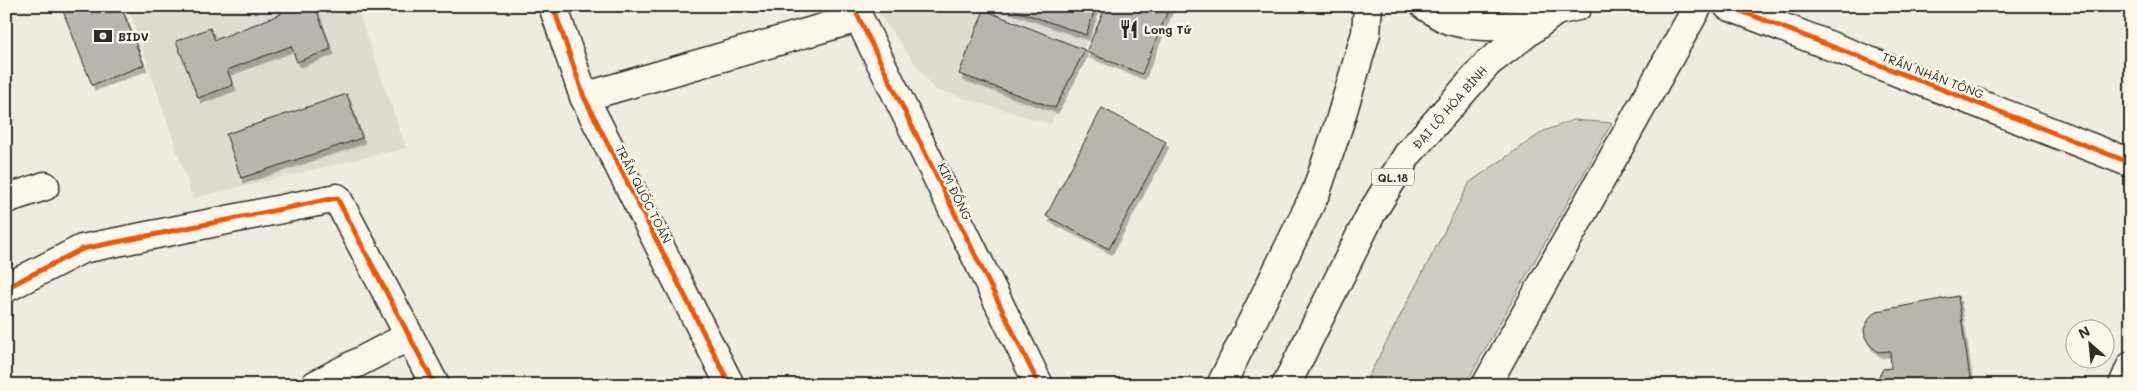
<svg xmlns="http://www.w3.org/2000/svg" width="2137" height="391" font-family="Mali,sans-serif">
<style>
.built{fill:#dedbd1}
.green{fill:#cecbc2;stroke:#7c7b76}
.building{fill:#b8b5ae;stroke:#2b2b2b;filter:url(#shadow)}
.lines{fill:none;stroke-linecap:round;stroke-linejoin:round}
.minor-casing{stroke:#2b2b2b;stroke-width:31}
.secondary-casing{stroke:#2b2b2b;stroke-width:31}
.trunk-casing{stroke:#2b2b2b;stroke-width:31}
.minor{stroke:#fbf7ec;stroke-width:28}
.secondary{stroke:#fbf7ec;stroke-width:28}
.trunk{stroke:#fbf7ec;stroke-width:28}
.cycleway-casing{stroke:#fbf7ec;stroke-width:8}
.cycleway{stroke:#e8590c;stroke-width:5}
.labels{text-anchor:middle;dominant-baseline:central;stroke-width:5;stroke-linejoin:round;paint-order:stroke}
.shield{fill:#fbf7ec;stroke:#696865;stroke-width:1}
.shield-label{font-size:11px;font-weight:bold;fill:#2b2b2b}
.poi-label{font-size:12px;font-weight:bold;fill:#2b2b2b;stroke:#fbf7ec;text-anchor:start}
.street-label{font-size:12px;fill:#2b2b2b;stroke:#fbf7ec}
</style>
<defs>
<filter id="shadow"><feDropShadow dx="3" dy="5.5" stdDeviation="0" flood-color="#0004"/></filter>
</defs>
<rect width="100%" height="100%" fill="#eeebe0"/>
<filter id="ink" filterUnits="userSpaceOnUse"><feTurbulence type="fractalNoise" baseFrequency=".02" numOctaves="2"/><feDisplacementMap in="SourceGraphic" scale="10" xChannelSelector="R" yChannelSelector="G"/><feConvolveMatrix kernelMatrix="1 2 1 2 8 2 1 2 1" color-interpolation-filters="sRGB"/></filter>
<g filter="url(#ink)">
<!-- built -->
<path class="built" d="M128,6H356L406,148L193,198Z
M873,6H1102L1051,124L934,89Z"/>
<!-- green -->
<path class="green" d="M1573,120L1612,123L1465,385H1364L1470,182L1544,131Z"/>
<!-- building -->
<path class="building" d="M61,6H121L144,65L92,85Z
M279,6H315L331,49L297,62L291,46L227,70L233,85L198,98L176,41L210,28L215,40L281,14Z
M1003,6H1096L1086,35Z
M1106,6H1170L1142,74L1086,52Z
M984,10L1085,50L1055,108L959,74Z
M347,94L362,138L241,178L226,134Z
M1102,108L1166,142L1109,249L1046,216Z
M1958,296L1971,385H1874L1883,369L1891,368L1890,351L1878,352L1869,344L1865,337L1864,329L1870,317L1877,311Z"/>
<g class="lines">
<!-- minor casing -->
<g class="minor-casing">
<path id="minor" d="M553,6L584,97L730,385
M853,6L1039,385
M584,97L858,18
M6,199L45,186
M6,288L82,249L337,198L435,385
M315,385L409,336
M1486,385L1698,6
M2123,385L2131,366"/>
</g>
<!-- secondary casing -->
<g class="secondary-casing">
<path id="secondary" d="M1728,6L2131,163
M1556,11L1578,6"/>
</g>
<!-- trunk casing -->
<g class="trunk-casing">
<g id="trunk">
<path d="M1425,6C1433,11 1441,17 1449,20C1480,29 1511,28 1541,17"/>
<path d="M1221,385L1316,192L1339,124L1366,33L1368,6"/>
<path id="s1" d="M1286,385L1371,214L1408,154L1488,63L1556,11"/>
</g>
</g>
<!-- minor -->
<use href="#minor" class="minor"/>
<!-- secondary -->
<use href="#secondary" class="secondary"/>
<!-- trunk -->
<use href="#trunk" class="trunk"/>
<!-- cycleway casing -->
<g class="cycleway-casing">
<path id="cycleway" d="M553,6L584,97L730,385
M853,6L1039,385
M1728,6L2131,163
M6,288L82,249L337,198L435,385"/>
</g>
<!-- cycleway -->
<use href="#cycleway" class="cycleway"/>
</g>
</g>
<!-- icons -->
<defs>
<g id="restaurant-bare" transform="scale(1.5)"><path d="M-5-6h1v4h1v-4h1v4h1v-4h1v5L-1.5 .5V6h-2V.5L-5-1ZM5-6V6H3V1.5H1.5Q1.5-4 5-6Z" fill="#2b2b2b" stroke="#fbf7ec" stroke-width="2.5" paint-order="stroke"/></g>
<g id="bank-bare" transform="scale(1.5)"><path d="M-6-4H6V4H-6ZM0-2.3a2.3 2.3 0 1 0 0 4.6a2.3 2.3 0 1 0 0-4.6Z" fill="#2b2b2b" stroke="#fbf7ec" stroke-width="2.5" paint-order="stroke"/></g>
</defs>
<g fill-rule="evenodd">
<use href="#restaurant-bare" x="1129" y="29"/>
<use href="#bank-bare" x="103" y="36"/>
</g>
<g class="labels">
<!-- shield labels -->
<rect class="shield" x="1372" y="168.5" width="42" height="17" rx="4"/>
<g class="shield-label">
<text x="1393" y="177">QL.18</text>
</g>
<!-- poi labels -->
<g class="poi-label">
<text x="1144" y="29">Long Tứ</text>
<text x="118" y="36">BIDV</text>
</g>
<!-- street labels -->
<g class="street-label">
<text transform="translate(1933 75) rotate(21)">TRẦN NHÂN TÔNG</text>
<text stroke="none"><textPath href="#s1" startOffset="324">ĐẠI LỘ HÒA BÌNH</textPath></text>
<text transform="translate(955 191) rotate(64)">KIM ĐỒNG</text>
<text transform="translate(644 194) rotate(63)">TRẦN QUỐC TOẢN</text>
</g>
</g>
<!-- margin -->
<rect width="2137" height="391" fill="none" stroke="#fbf7ec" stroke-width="25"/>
<rect x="12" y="12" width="2112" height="366" fill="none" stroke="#2b2b2b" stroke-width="2" filter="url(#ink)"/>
<!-- north arrow -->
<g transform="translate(2090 344) rotate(333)"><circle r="24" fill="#fbf7ec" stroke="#a8a59f"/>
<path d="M0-4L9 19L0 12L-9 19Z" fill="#2b2b2b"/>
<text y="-8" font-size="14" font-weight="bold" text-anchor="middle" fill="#2b2b2b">N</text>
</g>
</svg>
